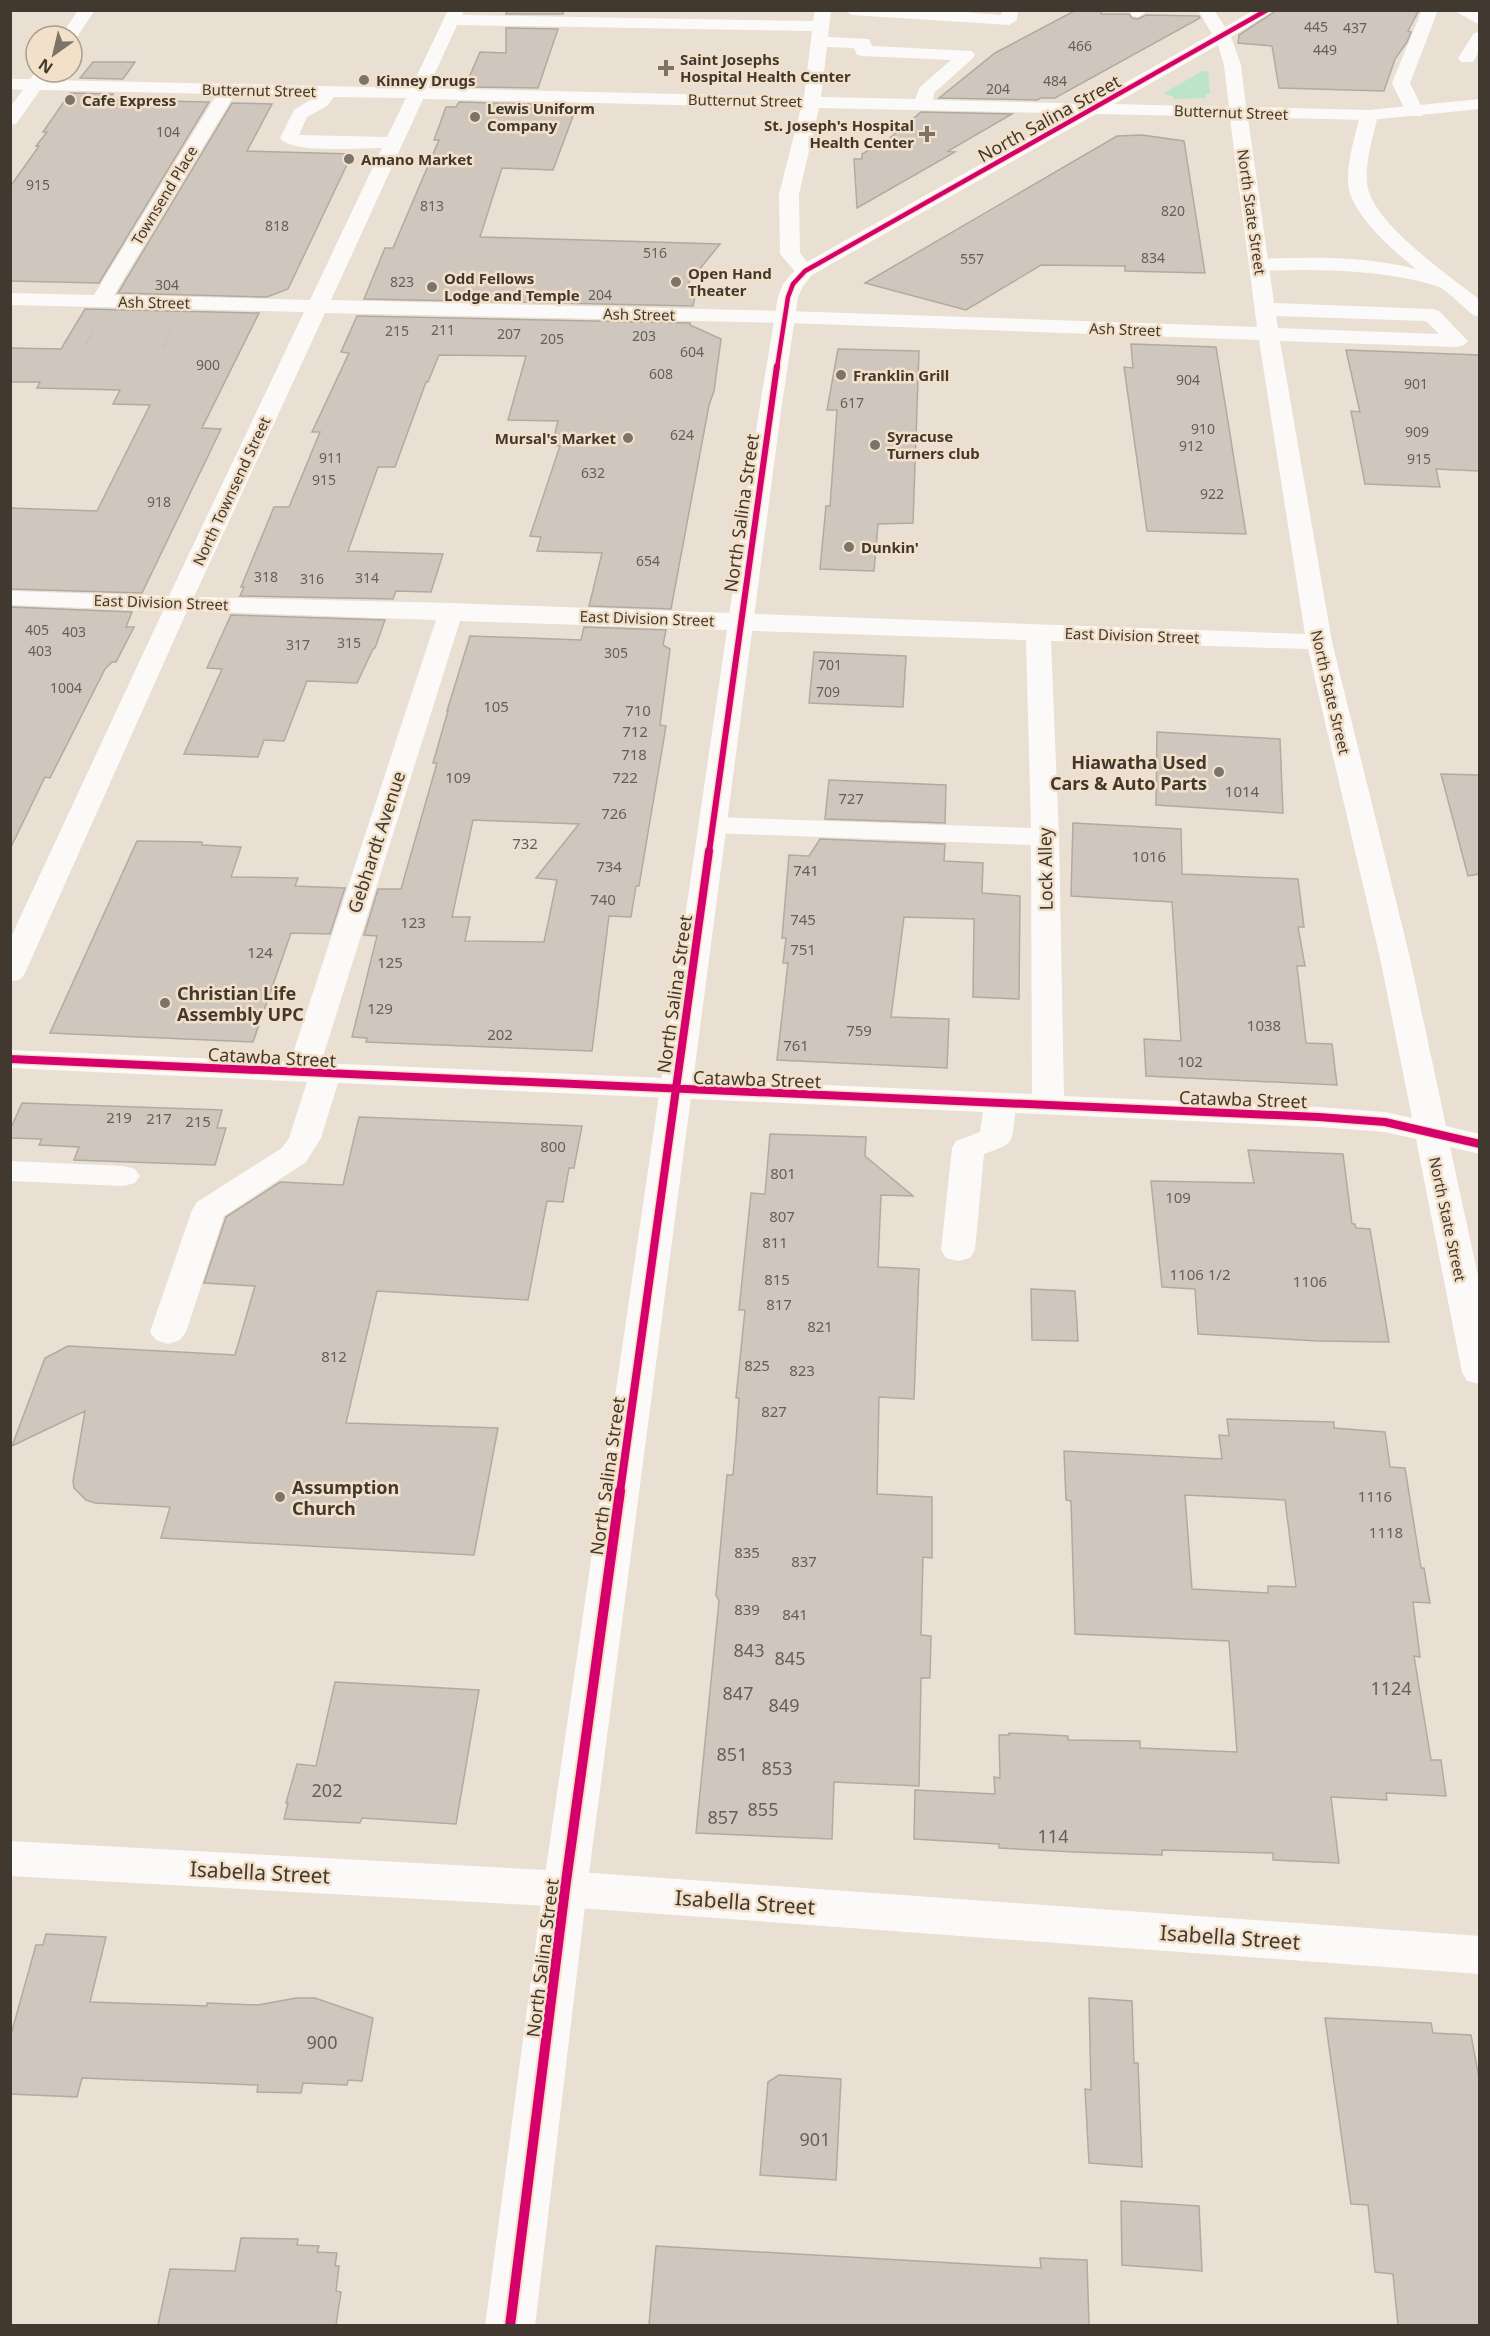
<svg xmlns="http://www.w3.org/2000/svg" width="1490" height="2336" font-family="'Noto Sans',sans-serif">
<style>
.green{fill:#bce4c8}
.building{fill:#cfc7bd;stroke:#b2aaa0;stroke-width:1.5;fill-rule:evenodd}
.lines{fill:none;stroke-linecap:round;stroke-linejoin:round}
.path{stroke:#c5c1bc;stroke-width:2;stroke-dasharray:4 1.5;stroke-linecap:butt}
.minor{fill:#fcfaf8;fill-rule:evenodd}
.major{fill:#fcfaf8;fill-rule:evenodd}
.highway{fill:#fcfaf8;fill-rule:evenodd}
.cycleway-far3-casing{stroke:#f3e0c9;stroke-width:7}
.cycleway-far2-casing{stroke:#f3e0c9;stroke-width:9}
.cycleway-far1-casing{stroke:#f3e0c9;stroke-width:11}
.cycleway-casing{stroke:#f3e0c9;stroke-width:14}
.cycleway-far3{stroke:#d6006c;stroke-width:4.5}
.cycleway-far2{stroke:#d6006c;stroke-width:6}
.cycleway-far1{stroke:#d6006c;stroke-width:8}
.cycleway{stroke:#d6006c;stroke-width:10}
.poi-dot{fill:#7c7369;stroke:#f3e0c9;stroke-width:2}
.labels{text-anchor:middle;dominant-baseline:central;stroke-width:5;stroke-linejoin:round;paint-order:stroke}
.far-number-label{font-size:14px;fill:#675f56}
.far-poi-label{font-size:15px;font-weight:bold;fill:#413930;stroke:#f3e0c9;text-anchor:start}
.far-street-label{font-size:15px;fill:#413930;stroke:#f3e0c9}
.number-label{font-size:15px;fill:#675f56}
.street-label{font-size:18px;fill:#413930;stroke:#f3e0c9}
.poi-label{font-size:18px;font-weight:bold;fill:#413930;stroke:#f3e0c9;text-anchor:start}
.near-number-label{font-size:18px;fill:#675f56}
.near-street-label{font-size:21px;fill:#413930;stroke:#f3e0c9}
</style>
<rect width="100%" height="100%" fill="#e9dfd3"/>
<!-- green -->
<path class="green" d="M1202,71H1208L1210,94H1205L1206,98L1173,99V96L1163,94Z"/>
<!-- building -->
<path class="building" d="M506,10H564L563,14H506Z
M1076,10H1101V14H1129L1132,18L1138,19L1146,15L1199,16L1200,18L1055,98H1041L1037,100L939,98L995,53Z
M1277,10H1419L1408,31L1411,32L1407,42L1395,59L1384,91L1279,88L1272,46L1238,43L1239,35Z
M506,28L558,29L538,88L465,87L480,52L506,53Z
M93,62H135L123,79L80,78Z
M70,93L113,94L109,100L209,102L99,283L10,281V187L39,146H36L47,132H43Z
M459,102L533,104L531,109L575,111L553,170L502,168L480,237L720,244L686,286L696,292L693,306L364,299L385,248H393L439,140H434L446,107H456Z
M232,103L272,104L247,151L352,154L288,289L267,297L118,293Z
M921,112L1012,114L948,151L955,152L857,208L854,159H862V154L886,141Z
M1142,135L1184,141L1205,273L1125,271V266L1041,265L966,310L865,283L1117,136Z
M85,309L259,313L202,428L221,429L142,593L10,589V508L97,511L150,405L113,404L120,390L37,388L40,382H10V348L61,349Z
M357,316L690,323V325L721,339L714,391L709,405L671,609L589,606L602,553L537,551L541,537L530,536L560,446L552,445L558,421L508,420L526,356L439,355L428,382H426L395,467H378L348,551L443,554L431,592L396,591L393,599L240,596L244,587H241L274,507H289L320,432H312L349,353L341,352Z
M1131,344L1216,347L1246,534L1147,531L1124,367L1133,368Z
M838,349L919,351L913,523L878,524L874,571L820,569L826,506H830L837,410H827Z
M1346,350L1479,355V471L1436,469L1440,487L1365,484L1351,411L1360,412Z
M10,607L132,612L126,627H134L116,662H112L105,669L50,778L45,777L10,849Z
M231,615L385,620L375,648L373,649L357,683L307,681L284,741L264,740L258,757L184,754L222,669L207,668Z
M584,627L666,630L663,645L670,649L660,725L666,726L639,886H636L631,917L609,916L592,1051L366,1042L367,1038L352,1037L377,936L364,935L378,889H401L437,763H433L448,711H447L470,636L581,640ZM473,820L579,824L536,878L557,880L544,942L465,941L470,917H452Z
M814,652L906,656L903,707L809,703Z
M1157,732L1280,739L1283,813L1156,805Z
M1441,774L1479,775V874L1468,876Z
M829,780L946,785L945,823L825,819Z
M1073,823L1181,829L1182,874L1298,879L1304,927H1298L1305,966H1297L1306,1043L1332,1044L1337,1085L1146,1076L1144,1039L1181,1041L1172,902L1071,896Z
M820,839L945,844L944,861L983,863L982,893L1020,896L1019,999L973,997L974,919L904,917L891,1017L949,1019L947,1068L777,1060L788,963H783L786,938H782L789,855L809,856Z
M137,841L202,842V845L241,847L231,877L298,878L295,886L345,888L330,934L291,933L253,1042L50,1033Z
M22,1103L222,1110L217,1128H226L215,1165L74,1160L79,1147L39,1145L42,1139L10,1138V1130Z
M359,1117L582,1126L574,1168H569L563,1202L547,1201L528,1300L377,1291L346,1423L498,1428L474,1555L161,1538L170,1507L95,1503L86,1500L74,1488L73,1481L85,1411L12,1446L45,1358L68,1346L235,1355L255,1286L204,1283L226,1217L280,1182L343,1185Z
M770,1134L866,1137L865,1156L913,1196L881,1195L878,1267L919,1269L914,1399L879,1397L877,1494L932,1497V1558L923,1557L921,1635L931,1636L930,1678H921L919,1786L834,1782L832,1839L696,1833L719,1601L716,1595L727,1475H733L736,1441L739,1398H736L745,1310H739L751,1193L765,1194Z
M1248,1150L1343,1154L1352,1224H1355L1356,1228L1370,1229L1389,1342L1318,1341L1198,1334L1195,1289L1162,1287L1151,1181L1254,1183Z
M1031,1289L1075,1291L1078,1341L1032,1340Z
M1227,1419L1334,1422V1428L1385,1432L1390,1467L1405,1468L1421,1568H1424L1430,1603L1413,1602L1420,1657L1414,1656L1431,1760H1441L1446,1796L1386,1793L1387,1800L1331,1797L1339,1863L1273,1860V1853L1162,1850V1855L1074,1852L999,1848V1844L914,1839L915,1790L995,1794L994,1777L1000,1778L999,1735H1009V1733L1068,1736V1740L1140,1741V1748L1237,1752L1229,1641L1075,1634L1071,1501L1066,1500L1064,1451L1222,1459L1219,1435L1229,1436ZM1185,1495L1285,1500L1296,1587L1268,1586V1593L1192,1589Z
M335,1682L479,1690L456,1824L362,1818L360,1823L284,1819L288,1803H286L297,1764L316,1766Z
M46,1934L106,1937L90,2002L207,2006V2003L258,2005L296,1998H315L373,2018L362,2081L348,2080L347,2085L303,2083L301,2093L257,2092L258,2085L82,2078L77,2097L10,2094V2038L36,1945H43Z
M1089,1998L1132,2001L1134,2063H1138L1142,2167L1089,2163L1085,2089L1091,2090Z
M1325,2018L1431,2023L1433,2033L1471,2035L1479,2078V2325H1398L1393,2274L1375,2272L1368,2205L1351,2204Z
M779,2075L841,2079L836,2180L760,2175L768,2082Z
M1121,2201L1199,2206L1202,2271L1122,2265Z
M241,2238L298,2239L297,2245L319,2246L317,2252L337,2253L335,2266H339L336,2291L341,2292L336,2325H158L170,2269L235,2271Z
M656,2246L1041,2268L1040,2258L1087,2260L1089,2325H649Z"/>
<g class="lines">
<!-- path -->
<path class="path" d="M86,344L95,329
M162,348L172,330"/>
<!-- minor -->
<path class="minor" d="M78,10H95L75,40H72V36H61Z
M448,10H464L462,15L813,21L815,10H831L828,37L869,39L872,46L972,51L975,55L972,59L934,93L933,100L1096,104L1102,105L1105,109L1102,113L1096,114L819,108L799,194L800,253L815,271L812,275H798L780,254L779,194L801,108L423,99L331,300L787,311L1257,327L1229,111L1232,107H1244L1247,111L1274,303L1432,309L1439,311L1464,337L1468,341L1464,345L1457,347L1280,341L1332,642L1410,958L1446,1126L1480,1134V1154L1450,1147L1480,1285V1384L1467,1381L1462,1372L1416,1139L1385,1132L1319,1127L1015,1113C1012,1145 1014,1143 984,1154L975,1250L970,1258L958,1261L946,1258L941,1250L952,1148L956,1141L980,1132L983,1112L338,1083L321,1138L306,1162L224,1216L186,1332L180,1340L168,1344L156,1340L150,1332L192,1210L197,1202L282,1148L289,1138L307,1082L10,1068V1050L290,1062L436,620L187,611L25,973L21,979L10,982V939L163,611L10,605V591L169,596L304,312L10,305V293L94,295L217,94L40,90L16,124L10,125V107L23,90L10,89V79H30L36,71L53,72L47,80L411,88ZM457,25L812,31L804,97L428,88ZM827,47L854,48L857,55L863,56L951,60L920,87L915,99L821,97ZM235,94L317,96L294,110L280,138C291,154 362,148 382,148L310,300L114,295ZM334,97L406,98L387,137L299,135L307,117L327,106ZM325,313L787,323L1259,340L1305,634L451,603L194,597ZM1276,316L1426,321L1439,334L1278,328ZM460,621L1026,640L1031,828L713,817L703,819L699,825L703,831L713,833L1031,845L1032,1094L321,1063ZM1051,641L1308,649L1380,958L1412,1118L1385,1112L1319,1107L1064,1096L1059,837Z
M844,10H938L1001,15L1002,10H1018L1017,20L1009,25L852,15Z
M1130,10H1146V12L1138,17L1132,16Z
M1422,10H1438L1410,83L1424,112L1421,116H1409L1406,112L1392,83Z
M1453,10H1474L1480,13V25Z
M1480,32C1480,44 1480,52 1473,62H1461L1458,58L1474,33Z
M10,1161L123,1166L135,1169L140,1176L135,1183L123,1186L10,1181Z
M10,1841L565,1871L1480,1936V1974L565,1907L10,1876Z"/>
<!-- major -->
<path class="major" d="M1198,10H1214L1225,27L1254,10H1275L1231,37L1241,65L1246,107L1369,110L1480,99V109L1369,120L1096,114L812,275L803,286L798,297L781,411L587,1889L535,2326H485L543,1889L759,411L778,297L783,284L798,267L1212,34ZM1218,45L1224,65L1229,107L1114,104Z"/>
<!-- highway -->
<path class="highway" d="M1369,110L1375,111L1378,115C1373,137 1365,161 1367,183C1370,222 1450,276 1480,300V317L1473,315C1465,309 1446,289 1437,286C1379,269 1319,269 1259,271L1252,269L1249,265L1252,261L1259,259C1312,257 1364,256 1416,269C1393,250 1350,214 1348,183C1347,161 1355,137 1360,115L1363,111Z"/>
<!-- cycleway-far3 casing -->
<g class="cycleway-far3-casing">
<path id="cycleway-far3" d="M777,368L788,297L793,284L805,271L1267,10"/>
</g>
<!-- cycleway-far2 casing -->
<g class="cycleway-far2-casing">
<path id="cycleway-far2" d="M709,852L777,366"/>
</g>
<!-- cycleway-far1 casing -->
<g class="cycleway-far1-casing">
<path id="cycleway-far1" d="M10,1059L1319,1117L1385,1122L1480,1144
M620,1492L709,851"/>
</g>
<!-- cycleway casing -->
<g class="cycleway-casing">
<path id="cycleway" d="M510,2326L565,1889L620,1491"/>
</g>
<!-- cycleway-far3 -->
<use href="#cycleway-far3" class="cycleway-far3"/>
<!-- cycleway-far2 -->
<use href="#cycleway-far2" class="cycleway-far2"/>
<!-- cycleway-far1 -->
<use href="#cycleway-far1" class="cycleway-far1"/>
<!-- cycleway -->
<use href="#cycleway" class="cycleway"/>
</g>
<!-- markers -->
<g class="poi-dot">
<path d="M663 59h6v6h6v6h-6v6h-6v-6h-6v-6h6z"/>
<circle cx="364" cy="80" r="6"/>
<circle cx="70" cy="100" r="6"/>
<circle cx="475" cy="117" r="6"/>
<path d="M924 125h6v6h6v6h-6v6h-6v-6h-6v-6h6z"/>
<circle cx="349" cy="159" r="6"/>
<circle cx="676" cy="282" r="6"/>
<circle cx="432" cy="287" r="6"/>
<circle cx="841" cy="375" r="6"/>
<circle cx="628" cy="438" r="6"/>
<circle cx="875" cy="445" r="6"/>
<circle cx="849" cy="547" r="6"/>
<circle cx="1219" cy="772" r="6"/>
<circle cx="165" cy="1003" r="6"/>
<circle cx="280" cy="1497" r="6"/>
</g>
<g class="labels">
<!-- far-number labels -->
<g class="far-number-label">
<text x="1316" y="26">445</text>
<text x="1355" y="27">437</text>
<text x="1080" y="45">466</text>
<text x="1325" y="49">449</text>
<text x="1055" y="80">484</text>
<text x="998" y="88">204</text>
<text x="168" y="131">104</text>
<text x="38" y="184">915</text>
<text x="432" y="205">813</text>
<text x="1173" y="210">820</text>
<text x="277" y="225">818</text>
<text x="655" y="252">516</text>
<text x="1153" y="257">834</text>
<text x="972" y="258">557</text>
<text x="402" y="281">823</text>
<text x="167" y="284">304</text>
<text x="600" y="294">204</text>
<text x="443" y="329">211</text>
<text x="397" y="330">215</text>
<text x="509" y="333">207</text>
<text x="644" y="335">203</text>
<text x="552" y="338">205</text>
<text x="692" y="351">604</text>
<text x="208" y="364">900</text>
<text x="661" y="373">608</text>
<text x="1188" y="379">904</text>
<text x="1416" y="383">901</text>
<text x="852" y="402">617</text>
<text x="1203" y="428">910</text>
<text x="1417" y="431">909</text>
<text x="682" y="434">624</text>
<text x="1191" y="445">912</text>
<text x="331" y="457">911</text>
<text x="1419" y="458">915</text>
<text x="593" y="472">632</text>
<text x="324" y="479">915</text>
<text x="1212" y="493">922</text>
<text x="159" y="501">918</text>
<text x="648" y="560">654</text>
<text x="266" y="576">318</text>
<text x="367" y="577">314</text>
<text x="312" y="578">316</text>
<text x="37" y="629">405</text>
<text x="74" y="631">403</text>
<text x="349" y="642">315</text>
<text x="298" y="644">317</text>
<text x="40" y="650">403</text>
<text x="616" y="652">305</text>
<text x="830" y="664">701</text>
<text x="66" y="687">1004</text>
<text x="828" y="691">709</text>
</g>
<!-- far-poi labels -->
<g class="far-poi-label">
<text x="680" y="59">Saint Josephs<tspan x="680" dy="17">Hospital Health Center</tspan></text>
<text x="376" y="80">Kinney Drugs</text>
<text x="82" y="100">Cafe Express</text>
<text x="487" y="108">Lewis Uniform<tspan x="487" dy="17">Company</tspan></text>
<text x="914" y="125" text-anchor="end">St. Joseph's Hospital<tspan x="914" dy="17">Health Center</tspan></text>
<text x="361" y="159">Amano Market</text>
<text x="688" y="273">Open Hand<tspan x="688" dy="17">Theater</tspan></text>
<text x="444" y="278">Odd Fellows<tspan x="444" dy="17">Lodge and Temple</tspan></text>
<text x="853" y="375">Franklin Grill</text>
<text x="887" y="436">Syracuse<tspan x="887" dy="17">Turners club</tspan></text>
<text x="616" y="438" text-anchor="end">Mursal's Market</text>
<text x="861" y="547">Dunkin'</text>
</g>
<!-- far-street labels -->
<g class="far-street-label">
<text transform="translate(259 90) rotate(1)">Butternut Street</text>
<text transform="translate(745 100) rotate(1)">Butternut Street</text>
<text transform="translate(1231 112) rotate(2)">Butternut Street</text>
<text transform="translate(164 195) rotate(-59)">Townsend Place</text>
<text transform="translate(1252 212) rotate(82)">North State Street</text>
<text transform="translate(154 302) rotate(1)">Ash Street</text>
<text transform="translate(639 314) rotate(1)">Ash Street</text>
<text transform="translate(1125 329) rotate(2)">Ash Street</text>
<text transform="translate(231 491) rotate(-65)">North Townsend Street</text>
<text transform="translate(161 602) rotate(2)">East Division Street</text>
<text transform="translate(647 618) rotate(2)">East Division Street</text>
<text transform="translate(1132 635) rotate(2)">East Division Street</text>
<text transform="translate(1331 692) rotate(77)">North State Street</text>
<text transform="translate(1448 1219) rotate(78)">North State Street</text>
</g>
<!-- number labels -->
<g class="number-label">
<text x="496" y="706">105</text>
<text x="638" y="710">710</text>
<text x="635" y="731">712</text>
<text x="634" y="754">718</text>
<text x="458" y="777">109</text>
<text x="625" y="777">722</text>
<text x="1242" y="791">1014</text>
<text x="851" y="798">727</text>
<text x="614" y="813">726</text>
<text x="525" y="843">732</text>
<text x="1149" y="856">1016</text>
<text x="609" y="866">734</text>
<text x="806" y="870">741</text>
<text x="603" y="899">740</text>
<text x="803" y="919">745</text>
<text x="413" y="922">123</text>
<text x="803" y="949">751</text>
<text x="260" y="952">124</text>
<text x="390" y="962">125</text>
<text x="380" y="1008">129</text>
<text x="1264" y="1025">1038</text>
<text x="859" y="1030">759</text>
<text x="500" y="1034">202</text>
<text x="796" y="1045">761</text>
<text x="1190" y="1061">102</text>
<text x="119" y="1117">219</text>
<text x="159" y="1118">217</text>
<text x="198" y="1121">215</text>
<text x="553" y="1146">800</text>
<text x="783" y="1173">801</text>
<text x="1178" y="1197">109</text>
<text x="782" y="1216">807</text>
<text x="775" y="1242">811</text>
<text x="1200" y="1274">1106 1/2</text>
<text x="777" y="1279">815</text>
<text x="1310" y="1281">1106</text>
<text x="779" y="1304">817</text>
<text x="820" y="1326">821</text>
<text x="334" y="1356">812</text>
<text x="757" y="1365">825</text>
<text x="802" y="1370">823</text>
<text x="774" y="1411">827</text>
<text x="1375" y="1496">1116</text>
<text x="1386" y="1532">1118</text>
<text x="747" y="1552">835</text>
<text x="804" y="1561">837</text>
<text x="747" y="1609">839</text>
<text x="795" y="1614">841</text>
</g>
<!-- street labels -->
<g class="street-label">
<text transform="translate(1049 118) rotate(-29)">North Salina Street</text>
<text transform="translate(741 513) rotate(-82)">North Salina Street</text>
<text transform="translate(376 842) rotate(-72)">Gebhardt Avenue</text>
<text transform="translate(1045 869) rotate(-91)">Lock Alley</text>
<text transform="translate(674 994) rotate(-82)">North Salina Street</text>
<text transform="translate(272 1057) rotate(3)">Catawba Street</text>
<text transform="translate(757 1079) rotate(2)">Catawba Street</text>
<text transform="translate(1243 1099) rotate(2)">Catawba Street</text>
<text transform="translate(607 1476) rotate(-82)">North Salina Street</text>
<text transform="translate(542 1958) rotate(-83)">North Salina Street</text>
</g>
<!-- poi labels -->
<g class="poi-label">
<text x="1207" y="762" text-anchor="end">Hiawatha Used<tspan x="1207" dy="21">Cars &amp; Auto Parts</tspan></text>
<text x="177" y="993">Christian Life<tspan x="177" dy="21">Assembly UPC</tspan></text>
<text x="292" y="1487">Assumption<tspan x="292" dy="21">Church</tspan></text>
</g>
<!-- near-number labels -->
<g class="near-number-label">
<text x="749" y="1650">843</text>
<text x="790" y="1658">845</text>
<text x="1391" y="1688">1124</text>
<text x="738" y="1693">847</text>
<text x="784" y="1705">849</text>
<text x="732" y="1754">851</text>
<text x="777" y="1768">853</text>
<text x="327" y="1790">202</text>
<text x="763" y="1809">855</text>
<text x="723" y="1817">857</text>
<text x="1053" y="1836">114</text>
<text x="322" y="2042">900</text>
<text x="815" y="2139">901</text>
</g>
<!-- near-street labels -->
<g class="near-street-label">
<text transform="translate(260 1872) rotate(3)">Isabella Street</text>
<text transform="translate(745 1902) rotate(4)">Isabella Street</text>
<text transform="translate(1230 1937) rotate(4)">Isabella Street</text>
</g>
</g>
<!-- border -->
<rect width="1490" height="2336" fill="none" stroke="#413930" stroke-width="24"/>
<!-- north arrow -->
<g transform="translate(54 54) rotate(214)"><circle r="28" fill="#f3e0c9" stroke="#ac9d8c" stroke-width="1.5"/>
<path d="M0-4.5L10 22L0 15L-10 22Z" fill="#7c7369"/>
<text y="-9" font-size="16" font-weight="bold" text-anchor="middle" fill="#413930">N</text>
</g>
</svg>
